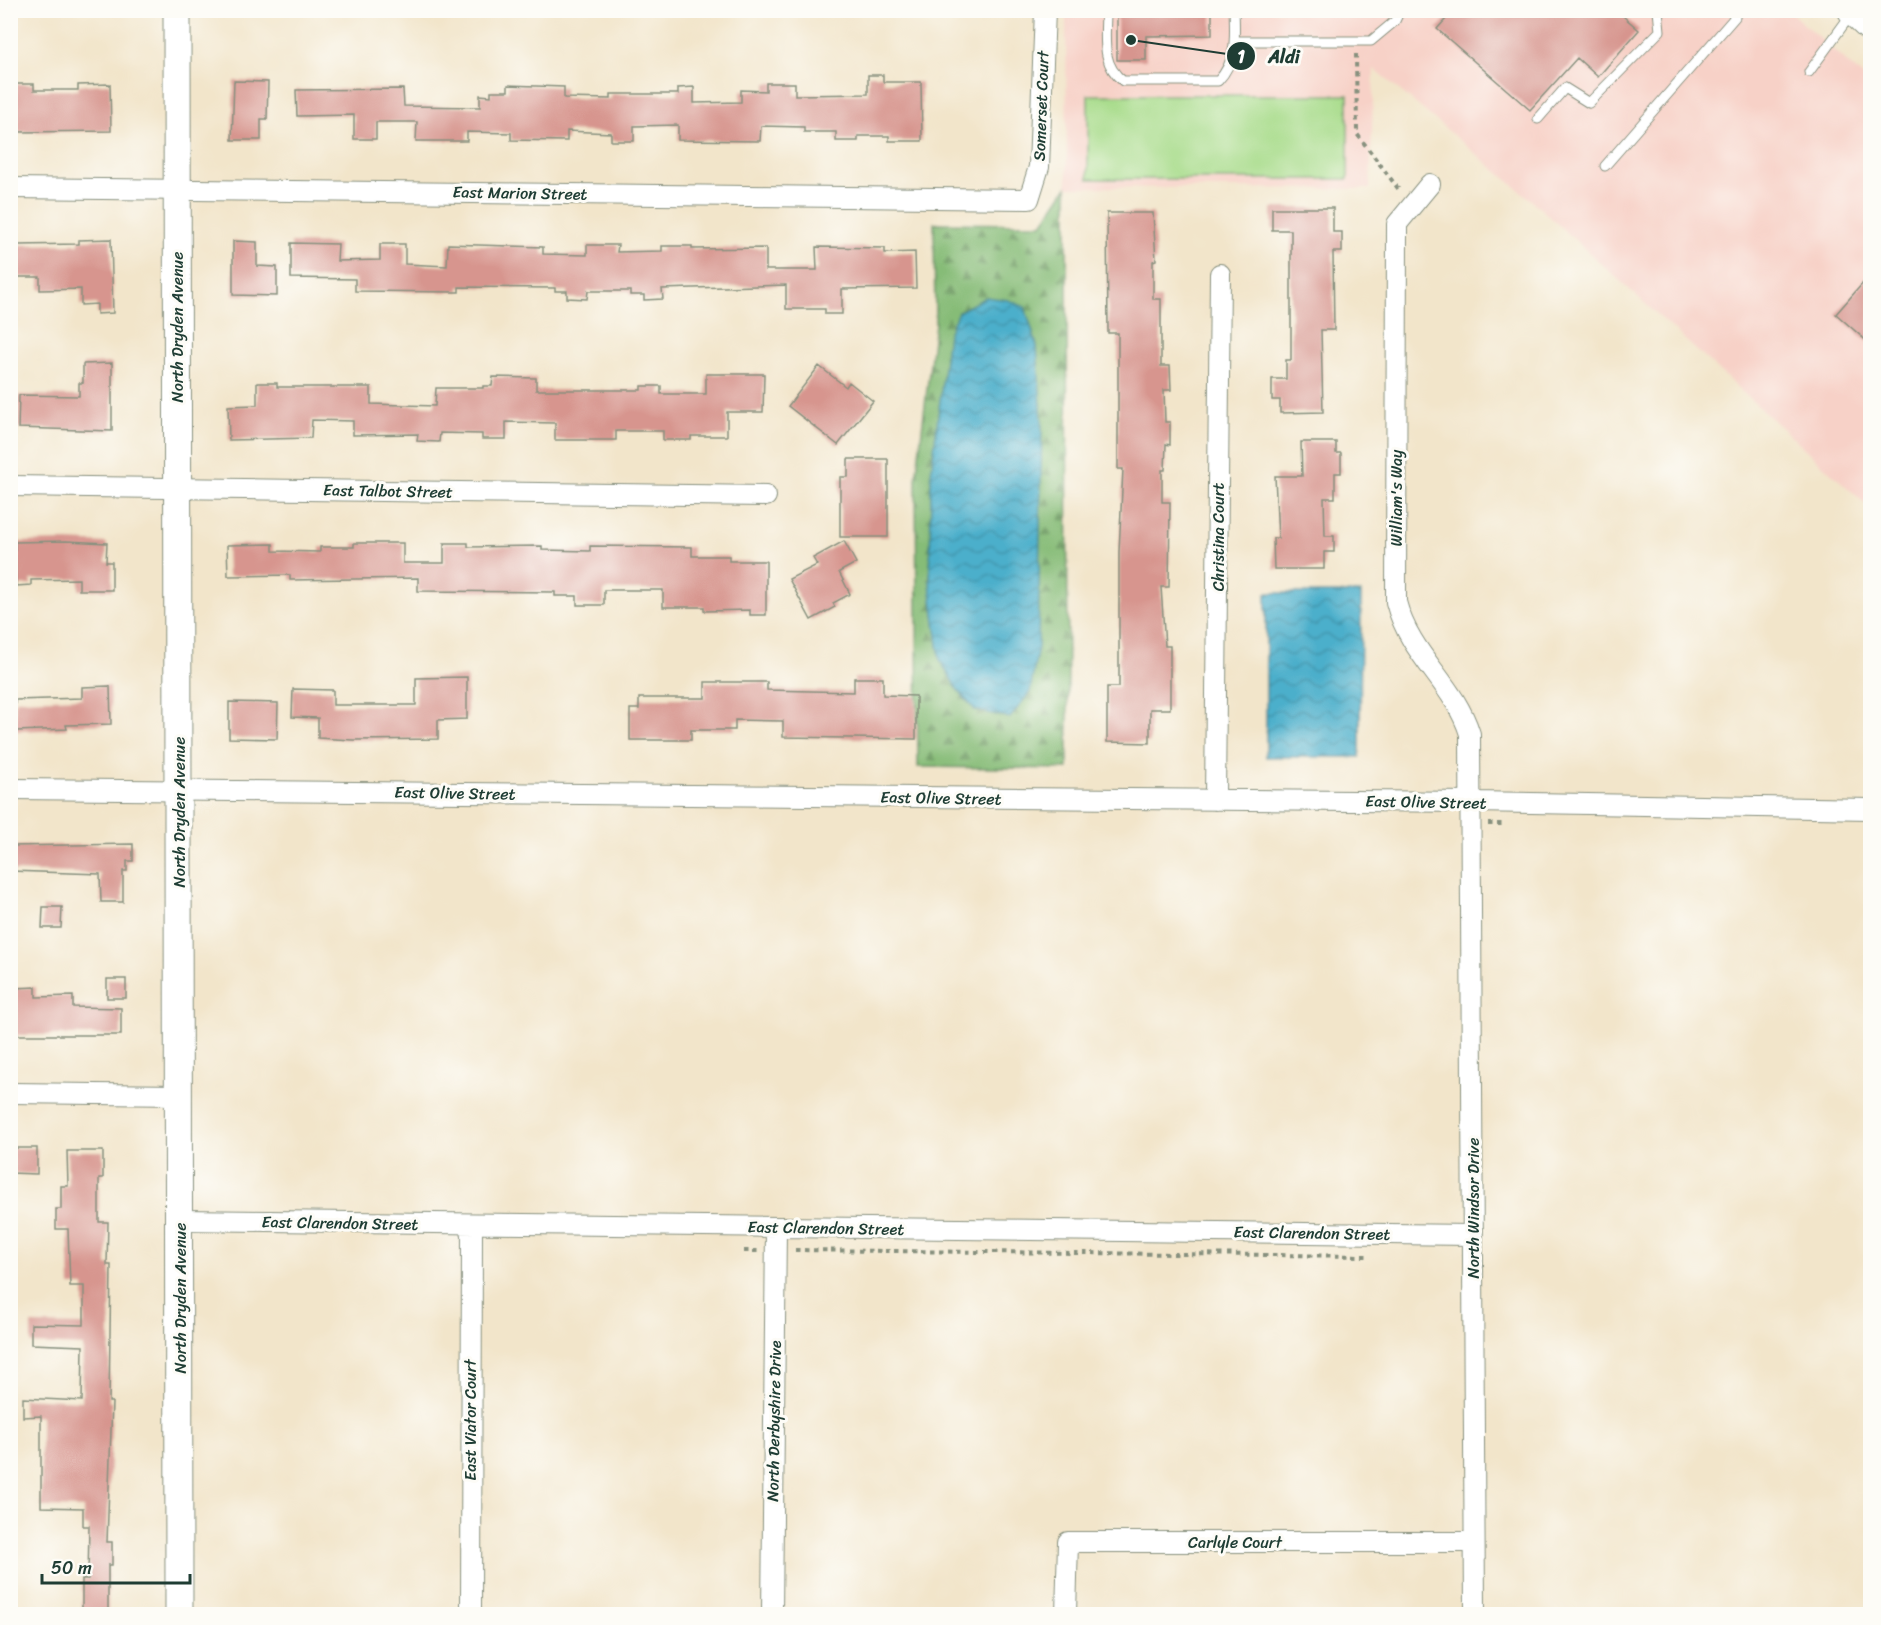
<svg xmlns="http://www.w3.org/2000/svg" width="1881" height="1625" font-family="Sriracha,sans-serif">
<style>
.built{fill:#f7d1c7}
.grass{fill:#a8dc8b;stroke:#648c60;stroke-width:1.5}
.forest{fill:url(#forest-firs);stroke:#527c56;stroke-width:1.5}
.water{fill:url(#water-waves);stroke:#367680;stroke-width:1.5}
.building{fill:#d7958e}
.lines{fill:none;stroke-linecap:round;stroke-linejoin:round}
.lane-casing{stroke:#88917f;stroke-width:11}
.street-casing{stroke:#88917f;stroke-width:22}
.secondary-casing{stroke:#88917f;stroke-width:29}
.primary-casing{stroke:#88917f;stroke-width:32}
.path{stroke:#88917f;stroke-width:4;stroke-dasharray:4.5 4.5;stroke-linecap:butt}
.lane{stroke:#fff;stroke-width:9}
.street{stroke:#fff;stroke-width:20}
.secondary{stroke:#fff;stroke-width:27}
.primary{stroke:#fff;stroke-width:30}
.labels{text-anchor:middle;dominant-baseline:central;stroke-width:6;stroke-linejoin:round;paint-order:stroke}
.street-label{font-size:16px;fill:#1f3d34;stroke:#fdfcf7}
.leader{fill:none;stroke:#1f3d34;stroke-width:2}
.callout-dot{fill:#1f3d34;stroke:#fdfcf7;stroke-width:2}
.mark-label{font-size:18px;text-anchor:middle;font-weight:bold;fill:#fff}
.callout-label{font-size:18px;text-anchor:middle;font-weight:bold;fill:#1f3d34;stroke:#fdfcf7;stroke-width:6;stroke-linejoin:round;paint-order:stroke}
</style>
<defs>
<pattern id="forest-firs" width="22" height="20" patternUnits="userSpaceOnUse" patternTransform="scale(1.5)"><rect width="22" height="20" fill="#86bc77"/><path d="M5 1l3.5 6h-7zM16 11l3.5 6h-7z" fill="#6d9a62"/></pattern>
<pattern id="water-waves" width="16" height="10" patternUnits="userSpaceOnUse" patternTransform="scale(1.5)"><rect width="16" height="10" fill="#4cafcb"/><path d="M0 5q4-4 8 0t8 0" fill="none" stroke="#3f90a6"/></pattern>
</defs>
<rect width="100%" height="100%" fill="#fdfcf7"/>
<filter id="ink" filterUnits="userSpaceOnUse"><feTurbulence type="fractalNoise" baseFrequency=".0167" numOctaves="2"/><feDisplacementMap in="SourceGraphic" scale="12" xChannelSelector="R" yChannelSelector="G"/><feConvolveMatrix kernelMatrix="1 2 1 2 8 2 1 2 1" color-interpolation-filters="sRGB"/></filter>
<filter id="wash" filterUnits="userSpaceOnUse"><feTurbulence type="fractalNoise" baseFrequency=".008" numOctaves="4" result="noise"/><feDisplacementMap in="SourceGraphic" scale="24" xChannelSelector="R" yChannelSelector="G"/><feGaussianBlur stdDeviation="1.35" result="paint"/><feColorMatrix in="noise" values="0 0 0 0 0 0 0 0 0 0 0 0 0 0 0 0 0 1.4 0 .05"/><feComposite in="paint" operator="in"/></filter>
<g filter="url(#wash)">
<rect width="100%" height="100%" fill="#f2e5ca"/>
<!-- built -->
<path class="built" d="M1066,11H1789L1870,83V508L1529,198L1374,69L1370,189L1067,187Z"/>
<!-- grass -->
<path class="grass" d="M1088,95H1348V179H1088Z"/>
<!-- forest -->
<path class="forest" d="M1067,187L1068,769L918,767L916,479L935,323L934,223L1042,224Z"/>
<!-- water -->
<path class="water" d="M986,297L1008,300L1025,307L1037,346L1042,421L1038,647L1030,692L1010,718L975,710L957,689L940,660L930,584L931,474L948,334L958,312Z
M1266,593H1361L1360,757H1266Z"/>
<g id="blocks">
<!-- building -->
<path class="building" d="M1117,10H1212V35L1146,36V60H1117Z
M1454,10H1616L1639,30L1598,77L1577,58L1530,110L1437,29Z
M868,75H883V82H921L922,141H889V136H858V141H836V132H804V127L761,126L760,141L678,140V125L634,126V141H611V133L567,131V141L511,140V133L467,132V141H416L417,122H376V139H354V115L297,116L296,90L403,89L404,106L480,107V95L491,96V91H508V85L564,87V98L611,99V94H678V88L694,87V103L741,102V90L766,91V83H795V95L868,94Z
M234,81L268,82L267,119H261V140H232Z
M16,84H34V90H78V85L110,84L111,131L16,132Z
M1272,208H1333V232H1342V252H1333L1334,330H1321L1323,412L1280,413V400H1272V379H1286V360H1291V230H1272Z
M1107,213H1153L1156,260L1153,261V299H1161V366H1170L1171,390H1164L1165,422H1170V445L1166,444L1165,470H1162V502H1170L1169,587H1161L1165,646H1170V709H1150V743L1107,742V687H1119V552L1123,469H1118V333H1108Z
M111,239L113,313L97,314V304L81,305V289L40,290V277H12L18,245L79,244V240Z
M233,241L257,242V266L277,267V296L233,295Z
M291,243L338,244L337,261L380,260V244H405V264L447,266L448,244L543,247V254L587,255V245H618L617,252L662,251V246H692V249L766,248V270H817L816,247L885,248V253L915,252L916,288L842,289V314H825V309H786V285L662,289L663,299L644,300V295H630V291H588L587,299L567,298V291H555V288L459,287V292L355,291V279L291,278Z
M1870,275V344L1836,314Z
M112,363V431L18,428L19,395L79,396V383H83V364Z
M819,366L846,387L849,382L873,401L838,445L788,406Z
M706,374H764L763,412H727V436H691V440H663V431H616V440H555V423L506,422V439H482V434L440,433L439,442L417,441L418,434L353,435V421L312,420L311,438L229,440L228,406L257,405V383H277V387H371V404L435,406L436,388H483V386H492L493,377L536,378V390H641V386H661V394H706Z
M1301,442H1336V453H1341V473H1335V498H1324L1325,536H1334V552H1324V569H1274L1273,538H1278L1275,476H1302Z
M848,459H888V537H840V477H848Z
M66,541L107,543L106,562H112V590H79V579L31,580V585L16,586L15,542Z
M844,541L856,563L839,572L850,594L833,603L835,607L811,620L789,579L817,565L813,558Z
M354,543H403V563H444V543H468V547L542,546V550L590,551V546L692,547V556H729V561H766V615H750V610L704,611V607H663V590H604V605H577V596H555V592L418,591V578L290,580V575L228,576L227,545L273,544V551L320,552V547H354Z
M467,677V719L438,720V739L353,740L318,738V718L292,717L293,689L333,690V705H416V678Z
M854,678H883V695L916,696V739L783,737V721L735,720V730H691V740H630V709H639V698H705V682H767V690L854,692Z
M110,686L111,724L66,725L67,729L16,731L15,700L82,698V687Z
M229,702L278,703L277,739L229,738Z
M133,844V861H127V871H123V902H101L100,874L10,871V846Z
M43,907H62L61,928H42Z
M107,979H126V998H107Z
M36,987V997L73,996V1007L121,1008V1035H10V1004H15V988Z
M10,1148H37V1174L10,1173Z
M67,1151H103V1178H99V1222H108L107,1265H111L109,1402H112L107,1542H112V1565H108V1613L82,1612V1579H88L89,1526H83V1508L41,1507V1416L23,1417V1398L82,1401L83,1346L31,1344V1324L84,1325V1286H70L68,1229H56V1209H61V1186H68Z"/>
</g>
</g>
<g filter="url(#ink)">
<use href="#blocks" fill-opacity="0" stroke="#88917f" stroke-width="1.5"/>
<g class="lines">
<!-- lane casing -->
<g class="lane-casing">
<path id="lane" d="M1106,10C1106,36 1100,64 1123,81H1218C1237,61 1235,37 1234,10
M1235,41H1371L1395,21L1400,10
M1809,72L1852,13
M1538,119L1565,88L1589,103L1660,31L1658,10
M1605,166L1735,17L1731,10"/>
</g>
<!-- street casing -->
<g class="street-casing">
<path id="street" d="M1430,184L1397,224L1396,602C1410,656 1454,683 1470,734L1475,1614
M10,188L1029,199L1039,167L1045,10
M10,486L766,496
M10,789L1473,802L1870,809
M1215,800L1220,274
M10,1093L180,1095
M180,1220L1472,1235
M471,1614L472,1225
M772,1614L776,1228
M1066,1614L1068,1542H1474"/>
</g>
<!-- secondary casing -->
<g class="secondary-casing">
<path id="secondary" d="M177,10L179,1614"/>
</g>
<!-- primary casing -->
<g class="primary-casing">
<path id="primary" d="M1853,10L1870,26"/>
</g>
<!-- path -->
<path class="path" d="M1356,54L1357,134L1400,191
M1488,824H1502
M795,1250L1367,1256
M744,1251H758"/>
<!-- lane -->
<use href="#lane" class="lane"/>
<!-- street -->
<use href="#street" class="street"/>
<!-- secondary -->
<use href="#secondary" class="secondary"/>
<!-- primary -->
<use href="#primary" class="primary"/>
</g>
</g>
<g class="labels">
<!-- street labels -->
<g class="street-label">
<text transform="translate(1041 106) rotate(-88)">Somerset Court</text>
<text transform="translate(520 193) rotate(1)">East Marion Street</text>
<text transform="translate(177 327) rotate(-90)">North Dryden Avenue</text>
<text transform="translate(388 491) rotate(1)">East Talbot Street</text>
<text transform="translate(1396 498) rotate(-90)">William's Way</text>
<text transform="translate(1218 537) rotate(-90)">Christina Court</text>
<text transform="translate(455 793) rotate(1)">East Olive Street</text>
<text transform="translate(941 798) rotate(1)">East Olive Street</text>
<text transform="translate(1426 802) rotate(1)">East Olive Street</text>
<text transform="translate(179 812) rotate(-90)">North Dryden Avenue</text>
<text transform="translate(1473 1208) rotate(-90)">North Windsor Drive</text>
<text transform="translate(340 1223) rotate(1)">East Clarendon Street</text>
<text transform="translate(826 1228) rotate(1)">East Clarendon Street</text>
<text transform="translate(1312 1233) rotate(1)">East Clarendon Street</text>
<text transform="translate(180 1298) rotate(-90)">North Dryden Avenue</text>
<text transform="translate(470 1420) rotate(-90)">East Viator Court</text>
<text transform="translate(774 1421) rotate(-89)">North Derbyshire Drive</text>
<text x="1235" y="1542">Carlyle Court</text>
</g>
</g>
<!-- callouts -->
<path class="leader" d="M1131 40L1241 56"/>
<g class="callout-dot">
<circle cx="1131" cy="40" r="6"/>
<circle cx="1241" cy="56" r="15"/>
</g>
<g class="mark-label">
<text x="1241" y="63">1</text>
</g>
<g class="callout-label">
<text x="1284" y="63">Aldi</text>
</g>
<!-- margin -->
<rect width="1881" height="1625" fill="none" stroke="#fdfcf7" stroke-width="36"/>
<!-- scale -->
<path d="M42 1574v9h148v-9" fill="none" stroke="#1f3d34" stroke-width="3"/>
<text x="51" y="1574" font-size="18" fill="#1f3d34" stroke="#fdfcf7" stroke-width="4.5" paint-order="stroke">50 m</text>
</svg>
